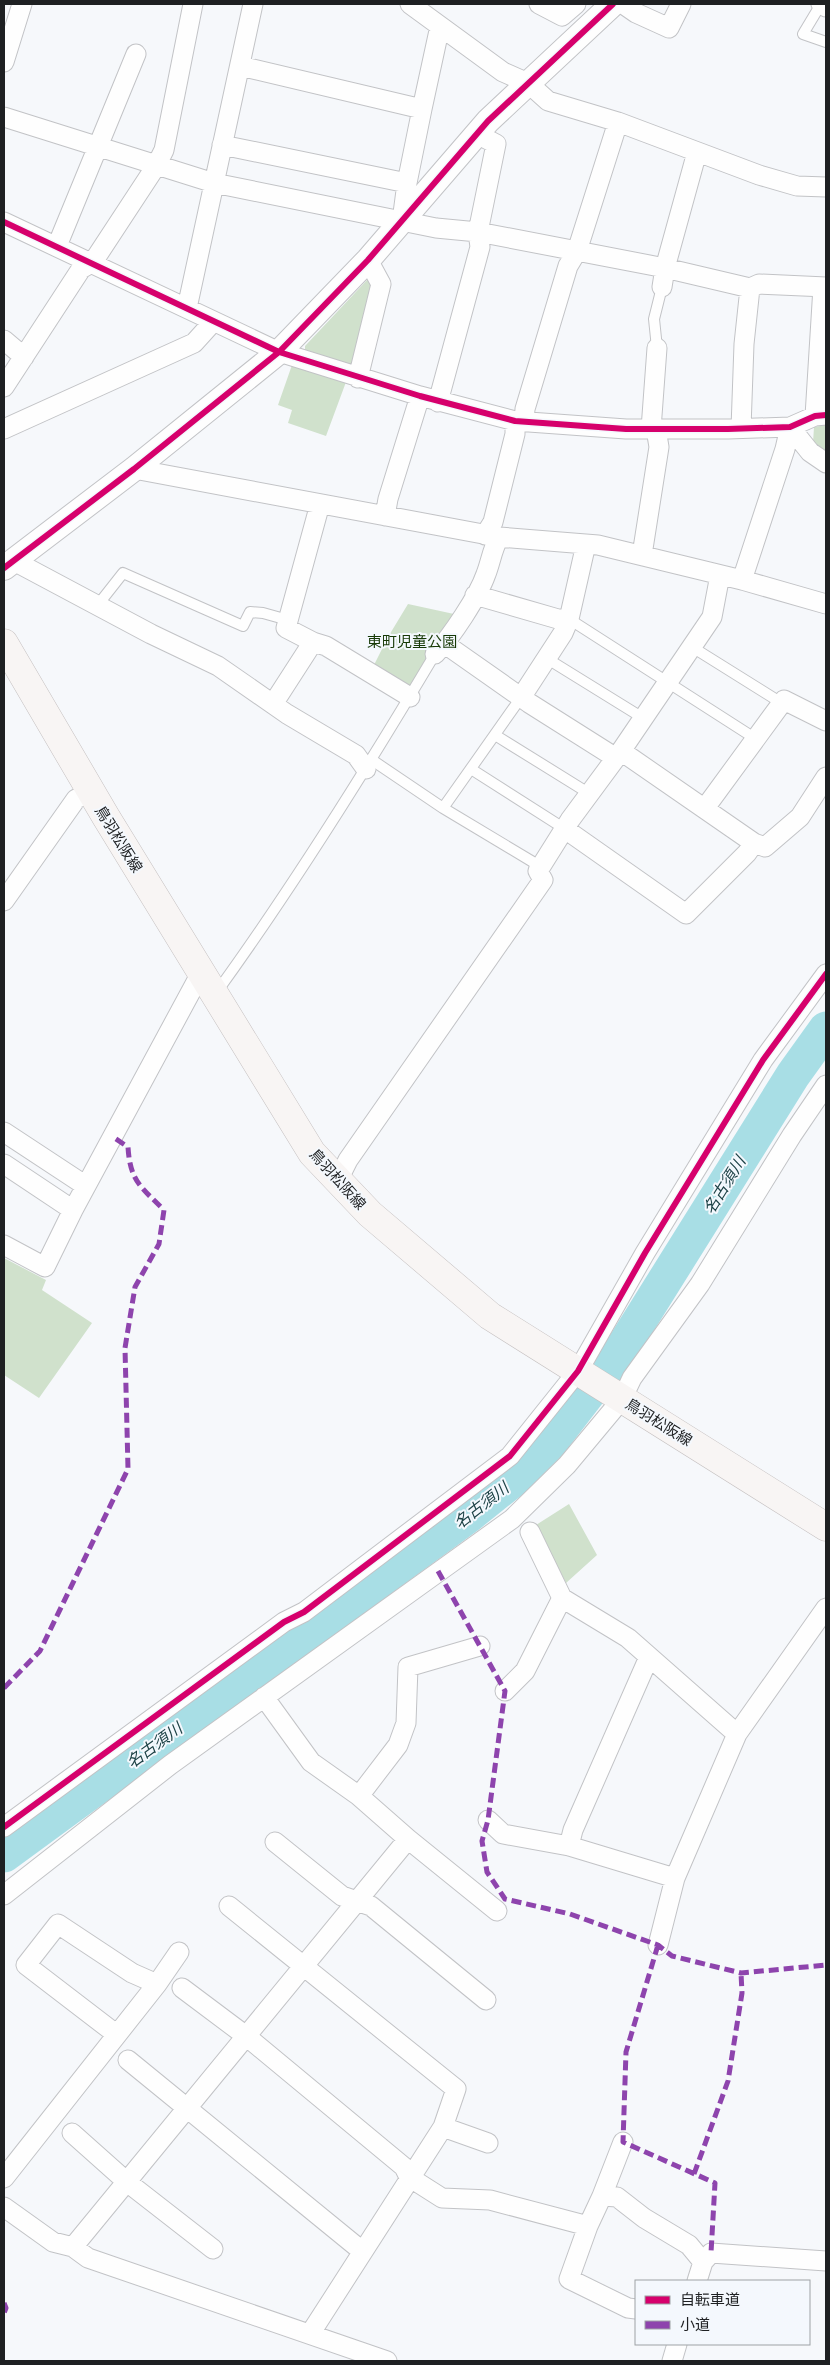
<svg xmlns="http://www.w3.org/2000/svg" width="830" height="2365" font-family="'PT Sans','Noto Sans JP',sans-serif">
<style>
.green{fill:#d0e1cc}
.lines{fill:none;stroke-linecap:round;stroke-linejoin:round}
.river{stroke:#a8dee5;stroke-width:35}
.service-casing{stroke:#c2c3c6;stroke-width:12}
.minor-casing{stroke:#c2c3c6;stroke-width:21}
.tertiary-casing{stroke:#c2c3c6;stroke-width:26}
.primary-casing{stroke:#c5c0c0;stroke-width:29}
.service{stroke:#fefefe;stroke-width:10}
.minor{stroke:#fefefe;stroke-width:19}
.tertiary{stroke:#fefefe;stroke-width:24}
.primary{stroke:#f8f5f4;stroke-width:28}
.quiet{stroke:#8e44ad;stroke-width:5;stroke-dasharray:10 5;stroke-linecap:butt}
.cycleway-casing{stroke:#f4f8fd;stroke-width:9}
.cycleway{stroke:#d6006c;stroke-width:6}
.labels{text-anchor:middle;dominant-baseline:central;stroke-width:4;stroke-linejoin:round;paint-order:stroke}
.park-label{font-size:15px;fill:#173906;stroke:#f4f8fd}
.street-label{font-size:15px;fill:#1e2022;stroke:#f4f8fd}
.water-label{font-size:16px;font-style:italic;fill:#1d4246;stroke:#f4f8fd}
</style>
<rect width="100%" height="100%" fill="#f6f8fb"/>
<!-- green -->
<path class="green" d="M368,279L373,284L355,362L350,365L305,352V346Z
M292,365L346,382L326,436L288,423L292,410L278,405Z
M826,425V453L813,443L814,427Z
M408,604L454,614L408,692L372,669L388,637Z
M4,1258L46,1280L42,1290L92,1323L39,1398L4,1375Z
M569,1504L597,1555L566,1583L536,1525Z"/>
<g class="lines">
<!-- river -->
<path class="river" d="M4,1855L469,1515L514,1479L549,1444L620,1352L793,1075L826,1029"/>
<!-- service casing -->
<g class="service-casing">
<path id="service" d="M821,4L803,34L826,42
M657,348L654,319L662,287
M97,606L123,573L243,626L250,612L263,613L288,620
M569,619L756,739
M692,647L780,702
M546,658L643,718
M495,735L590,794
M372,760L443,808L533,862L538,871
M471,769L565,829
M443,808L522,696
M216,993C295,884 366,770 435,654"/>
</g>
<!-- minor casing -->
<g class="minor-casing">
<path id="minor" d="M410,4L503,72L528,83L548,101L618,122L759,175L797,186L826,187
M539,4L562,16L576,4
M623,4L636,13L669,28L681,4
M821,4L826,7
M4,62L22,4
M240,66L422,109L407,183L402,221
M422,109L440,26
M4,117L214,183L436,228L478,232L665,268L750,288L759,284L826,287
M222,145L407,183
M4,222L279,352L420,396L515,421L626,429H728L790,427L815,416L826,415
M57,246L136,54
M662,287L665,268L697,152
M187,308L253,4
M4,340L24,357
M358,378L381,284L368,260
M4,387L81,269L93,262L156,166L164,150L193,4
M438,402L480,247L478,232L496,144L477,134
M815,416L823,287
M524,422L525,409L568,266L577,251L618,122
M790,427L810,452L826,463
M741,428L744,344L750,288
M4,429L194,343L213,322
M651,429L657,348
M134,469L499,537L598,545L742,580L826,604
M320,504L286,628L313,642L326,646L410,697
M385,516L388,499L420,396
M485,535L493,522L515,434V421
M642,555L659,447L656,429
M14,561L151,634L218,666L287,714L356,755L366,769
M742,580L785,449L790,427
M475,595L558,619H569
M445,644L529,703L616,758
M435,654C451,637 478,597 486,574C491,561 492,550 499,537
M522,696L563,633L569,619L586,544
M273,704L313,642
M621,751L754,843
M705,808L784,700L826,721
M565,829L686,914L747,853L754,843L765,847L800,817L826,777
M4,901L76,799L91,792
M4,1132L86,1186
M4,1164L73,1210
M338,1180L348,1160L543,880L538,871L570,820L621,751L712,617L720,575
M4,1245L45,1267L73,1210L202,971
M530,1532L562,1598
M505,1691L525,1671L562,1598L628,1638L737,1734
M264,1697L311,1762L359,1796L408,1839L497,1911
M359,1796L398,1745L406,1723L408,1667L480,1646
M488,1820L503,1834L569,1846L675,1878
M4,1827L284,1622L304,1612L510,1456L578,1371L645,1253L763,1060L826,974
M275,1842L342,1896L371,1906L486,2000
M569,1846L573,1830L649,1657
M4,1895L170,1765L512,1519L567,1465L622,1399L632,1378L700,1284L792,1135L826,1085
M229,1906L456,2089L443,2127L310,2334
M658,1945L675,1878L737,1734L826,1608
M182,1988L246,2036L404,2167L409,2177L442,2198L490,2200L588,2226L569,2279L628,2308L636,2309
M116,2034L26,1965L58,1924L132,1973L157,1984
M128,2060L362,2251
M443,2127L488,2143
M72,2133L127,2182L213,2249
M4,2178L157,1984L179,1952
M602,2196L623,2142
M4,2207L53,2242L73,2247L88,2258L387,2361
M588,2226L602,2196L617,2197L644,2218L689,2245L703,2262
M73,2247L408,1839
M697,2281L703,2262L711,2253L826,2261
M672,2361L677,2344"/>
</g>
<!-- tertiary casing -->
<g class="tertiary-casing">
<path id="tertiary" d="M4,568L134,469L279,352L368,260L488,121L613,4"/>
</g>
<!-- primary casing -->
<g class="primary-casing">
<path id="primary" d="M4,643L106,817L312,1153L370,1214L490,1316L826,1527"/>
</g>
<!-- service -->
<use href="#service" class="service"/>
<!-- minor -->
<use href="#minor" class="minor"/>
<!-- tertiary -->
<use href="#tertiary" class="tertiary"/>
<!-- primary -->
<use href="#primary" class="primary"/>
<!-- quiet -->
<path class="quiet" d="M438,1571L505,1691L488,1820L482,1841L487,1872L505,1899L570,1914L658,1945L672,1956L741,1973L826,1965
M4,1688L40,1651L128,1469L125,1348L135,1287L159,1244L164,1210C141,1187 130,1181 128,1147L113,1137
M658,1945L626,2052L623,2142L715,2183L711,2253
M694,2174L728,2081L742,1993L741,1973
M4,2303L6,2308L4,2313"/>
<!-- cycleway casing -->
<g class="cycleway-casing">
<path id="cycleway" d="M4,222L279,352L420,396L515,421L626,429H728L790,427L815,416L826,415
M4,568L134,469L279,352L368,260L488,121L613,4
M4,1827L284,1622L304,1612L510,1456L578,1371L645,1253L763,1060L826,974"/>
</g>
<!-- cycleway -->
<use href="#cycleway" class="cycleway"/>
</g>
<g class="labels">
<!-- park labels -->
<g class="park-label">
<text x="412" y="641">東町児童公園</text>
</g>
<!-- street labels -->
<g class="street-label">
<text transform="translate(119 839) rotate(58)">鳥羽松阪線</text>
<text transform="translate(338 1179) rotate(48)">鳥羽松阪線</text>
<text transform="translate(659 1422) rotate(32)">鳥羽松阪線</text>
</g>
<!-- water labels -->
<g class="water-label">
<text transform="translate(724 1185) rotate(-58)">名古須川</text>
<text transform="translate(481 1505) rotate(-38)">名古須川</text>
<text transform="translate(154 1745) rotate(-36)">名古須川</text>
</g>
</g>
<!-- border -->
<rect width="830" height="2365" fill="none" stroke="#1e2022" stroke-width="10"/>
<!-- legend -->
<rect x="635" y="2280" width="175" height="65" fill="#f4f8fd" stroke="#9ea2a5"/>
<rect x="645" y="2296" width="25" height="8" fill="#d6006c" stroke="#9ea2a5"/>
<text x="680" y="2305" font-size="15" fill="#1e2022">自転車道</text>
<rect x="645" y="2321" width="25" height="8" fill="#8e44ad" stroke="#9ea2a5"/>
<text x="680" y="2330" font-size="15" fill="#1e2022">小道</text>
</svg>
